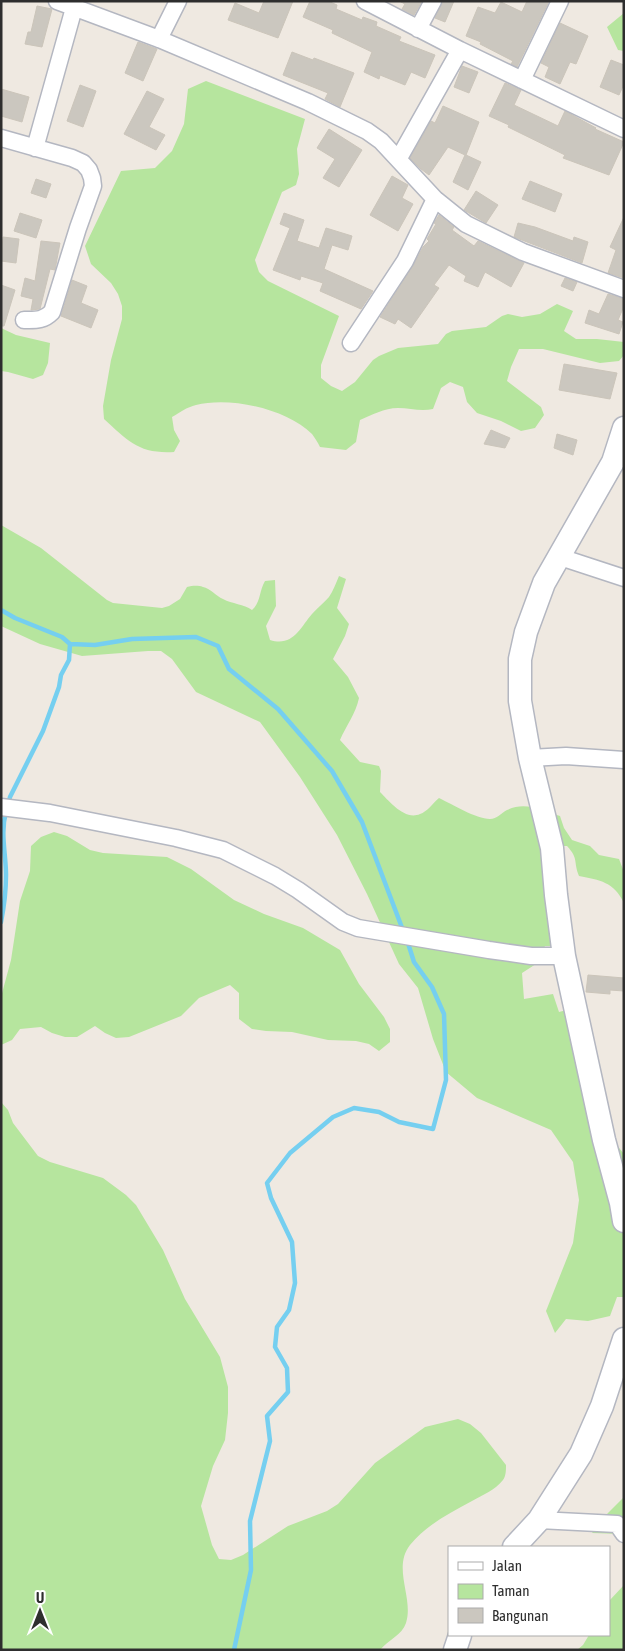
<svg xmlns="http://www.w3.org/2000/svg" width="625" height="1651" font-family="'Asap Condensed',sans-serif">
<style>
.green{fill:#b6e59e}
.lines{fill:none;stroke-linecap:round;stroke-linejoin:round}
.stream{stroke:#75cff0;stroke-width:4.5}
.building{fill:#cbc7bf;stroke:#cbc5ba}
.minor-casing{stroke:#b4b7c1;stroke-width:19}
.secondary-casing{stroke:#b4b7c1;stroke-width:25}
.minor{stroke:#fff;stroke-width:16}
.secondary{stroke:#fff;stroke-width:22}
</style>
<rect width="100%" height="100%" fill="#efe9e1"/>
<!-- green -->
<path class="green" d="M624,13V51L618,50L607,27Z
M206,81L305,119L297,149L299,174L296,185L282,192L255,260L259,272L268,281L339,316L321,365V378L331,386L342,391L355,382L373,360L379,356L398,348L438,344L446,334L452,331L486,327L502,316L508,314L522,317L540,314L557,304L573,311L564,331L576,339H597L624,342V355L619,361L600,363L543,349H519L511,367L507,381L541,407L544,415L535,428L521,431L501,421L477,413L467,402L463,387L450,382L441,388L433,409C421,412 410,408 398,408C384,408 372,415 360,420L356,442L346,450L320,447C318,443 315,438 312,434C287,409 230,396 196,405C187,407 179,413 172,417L174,430L180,441L174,452C139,454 128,441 104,419L103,406L111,360L122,319V306L118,294L111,283L91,264L85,246L121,171L155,168L172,151L184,124L188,89Z
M1,328L16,335L50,343L48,363L43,375L33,379L8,372L1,371Z
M1,525L41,548L107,600L113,603L162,608L169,606L180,599L187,587C192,586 197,585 203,587C210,588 216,596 223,599C232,604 244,604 252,610C261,602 259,591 265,581L275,580L276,606L266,626L270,640C293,647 300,628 312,614C317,608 324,603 329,597C333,591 336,583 339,576L346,579L337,608L349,624L345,636L333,659L348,677L359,698C356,713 346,726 340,740L360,762L379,766L381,771L380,792C389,801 405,821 420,814C427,812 433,803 439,798C452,804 476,819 490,819C497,819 501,813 507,810C525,801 542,810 560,816L564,828L572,840L590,846L599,855L619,859L624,872V903C614,882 600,880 579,876C573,861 579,859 567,846H558L569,946H545L536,964L522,973L524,999L553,994L559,1012L586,1005L615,1143L624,1154V1297H617L610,1316L588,1321L566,1319L555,1333L546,1311L573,1243L579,1200L573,1162L551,1130L477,1098L446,1072L433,1039L418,988L399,964L367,894L337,835L300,777L260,722L196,692L172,659L161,651H148L82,656L40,644L1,626Z
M54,832L67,836L90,850L103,853L167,857L191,869L234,900L264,914L303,928L340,950L359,984L384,1017L390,1029V1042L379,1051L369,1044L356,1041L328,1040L292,1032L266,1031L252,1029L239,1019V993L230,985L199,998L181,1016L129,1037L116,1038L105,1033L95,1026L77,1037H65L52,1033L41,1027L20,1029L12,1040L1,1045V997L11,960L20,901L30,871L31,846L41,837Z
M1,1102L8,1110L13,1123L38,1156L50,1162L103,1178L126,1195L136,1205L163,1250L185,1299L220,1357L228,1387V1413L225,1440L213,1466L201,1506L212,1545L219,1559L231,1560L243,1555L288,1526L327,1511L338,1504L375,1463L425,1427L458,1419L470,1424L481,1433L506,1465C506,1470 506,1476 503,1480C495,1490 483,1495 472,1501C450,1513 426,1525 410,1545C392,1568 414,1598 406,1623C402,1635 388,1640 380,1650H1Z
M624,1497V1543L622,1534L592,1533L606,1515Z
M624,1585V1649L577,1650L583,1645L589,1635H609V1601Z"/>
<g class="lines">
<!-- stream -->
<path class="stream" d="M1,610L15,618L62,637L70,644L95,645L132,639L196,637L218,646L229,669L278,709L332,771L362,822L404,933
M8,805L10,797L43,731L59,687L61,675L69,660L70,644
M1,922C4,907 6,891 6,875C6,854 0,833 6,812
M234,1650L251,1570L250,1521L270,1441L267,1416L288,1392L287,1368L275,1347L277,1327L289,1310L295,1283L292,1242L271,1198L267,1183L290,1153L333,1117L354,1108L379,1112L399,1122L433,1129L446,1080L444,1014L432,987L414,962L407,940"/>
</g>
<!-- building -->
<path class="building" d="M264,1H293L278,38L228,20L235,3L259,13Z
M310,1H328L337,5L336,9L362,20L363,17L377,22L376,26L401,37L399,41L435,55L425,78L411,72L405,85L380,75L379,79L364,72L372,52L332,33L333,30L303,17Z
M399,1H422L414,15L402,9L405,4Z
M443,1H454L445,22L435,18Z
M527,1H549L517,67L511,64L513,61L480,44L481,42L466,36L478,7L495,13L501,2L522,12Z
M37,6L52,9L42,47L25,44L28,32H31Z
M560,23L588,36L576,64L570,62L560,84L545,77L549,67L541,63Z
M138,42L157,49L143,81L125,73Z
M292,52L313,60L314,58L354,73L340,107L325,99L328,93L283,75Z
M611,60L624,65V84L619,95L600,87Z
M462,66L478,72L469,93L454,87Z
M505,83L521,90L514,105L558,126L565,111L596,128L595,129L624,142L609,175L563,158L565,155L508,127L509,125L489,116Z
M80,85L96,91L83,127L67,121Z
M1,89L29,97L22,122L1,116Z
M147,91L164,99L149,127L165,135L156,150L124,134Z
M443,106L479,122L466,155L481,162L468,190L453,182L465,155L448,147L429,175L421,169L410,158L431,121L435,123Z
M329,129L362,150L339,187L323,178L335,159L317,148Z
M392,176L408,185L402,198L413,204L398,231L370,215Z
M36,179L51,184L46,198L31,193Z
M530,181L562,194L555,212L522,199Z
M476,191L498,205L486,223L464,210Z
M20,213L42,220L36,238L14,231Z
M284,213L304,220L297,241L319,248L326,228L352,236L348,250L332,245L324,269L373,291L361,309L320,291L323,283L301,276L300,280L273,270L290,228L280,224Z
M439,215L454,227L452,230L474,246L478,241L524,263L511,287L485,272L478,287L464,281L466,276L449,265L434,285L439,288L411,328L398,319L395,324L380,317L413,266L423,247L429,241L427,239L436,224L434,223Z
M624,217V278L608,273L616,250L610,247Z
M518,223L535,227L573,241L574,237L588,242L582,263L514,237Z
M3,237L19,239L16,263L1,261Z
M41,241L60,243L55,270L50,269L40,309L31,310L33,299L21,296L25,278L35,281Z
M565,278L577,282L573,291L561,286Z
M72,280L87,286L81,303L98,310L91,328L61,316Z
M1,285L15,290L4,326H1Z
M608,294L624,299V306L618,320L623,322L619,334L585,323L589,310L599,314Z
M564,364L617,373L610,399L559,390Z
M491,430L510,438L505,448L484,444Z
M557,434L577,440L573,455L554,448Z
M588,975L624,978V991L610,990V994L586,992Z"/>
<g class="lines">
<!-- minor casing -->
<g class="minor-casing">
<path id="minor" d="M57,1L159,39L308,102L367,131L381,141L435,199L466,224L523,252L624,289
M365,1L460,50L624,129
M418,29L433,1
M159,39L178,1
M522,80L560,1
M1,138L72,158L83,163L89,170L92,178L93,186L78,228L52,312C43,321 36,320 24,320
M35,148L74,8
M399,158L460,50
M351,343L405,261L435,199
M560,557L624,578
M530,758L566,756L624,760
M1,807L50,813L176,838L223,850L275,876L298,890L343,922L358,928L489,950L531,956H564
M539,1520L617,1524L624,1534"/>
</g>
<!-- secondary casing -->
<g class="secondary-casing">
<path id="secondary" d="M624,428L613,462L544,583L526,632L520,659V701L530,758L552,848L556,895L564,956L604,1140L621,1203L624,1221
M514,1547L539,1520L581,1454L602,1406L624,1339
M455,1650L460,1635"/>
</g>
<!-- minor -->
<use href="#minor" class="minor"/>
<!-- secondary -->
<use href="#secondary" class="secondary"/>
</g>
<!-- border -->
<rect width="625" height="1651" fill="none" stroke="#2e2e2e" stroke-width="5"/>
<!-- legend -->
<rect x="448" y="1546" width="162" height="90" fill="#ffffff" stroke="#ababab"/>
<rect x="458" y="1562" width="25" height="8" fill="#ffffff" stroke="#ababab"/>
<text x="492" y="1571" font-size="15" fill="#2e2e2e">Jalan</text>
<rect x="458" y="1584" width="25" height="15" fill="#b6e59e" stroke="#ababab"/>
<text x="492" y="1596" font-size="15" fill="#2e2e2e">Taman</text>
<rect x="458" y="1608" width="25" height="15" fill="#cbc7bf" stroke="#ababab"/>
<text x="492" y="1621" font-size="15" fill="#2e2e2e">Bangunan</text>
<!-- north arrow -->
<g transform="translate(40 1611)" stroke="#ffffff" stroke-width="4" paint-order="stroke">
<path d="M0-4L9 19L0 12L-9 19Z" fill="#2e2e2e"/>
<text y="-8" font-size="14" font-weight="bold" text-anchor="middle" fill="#2e2e2e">U</text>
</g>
</svg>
